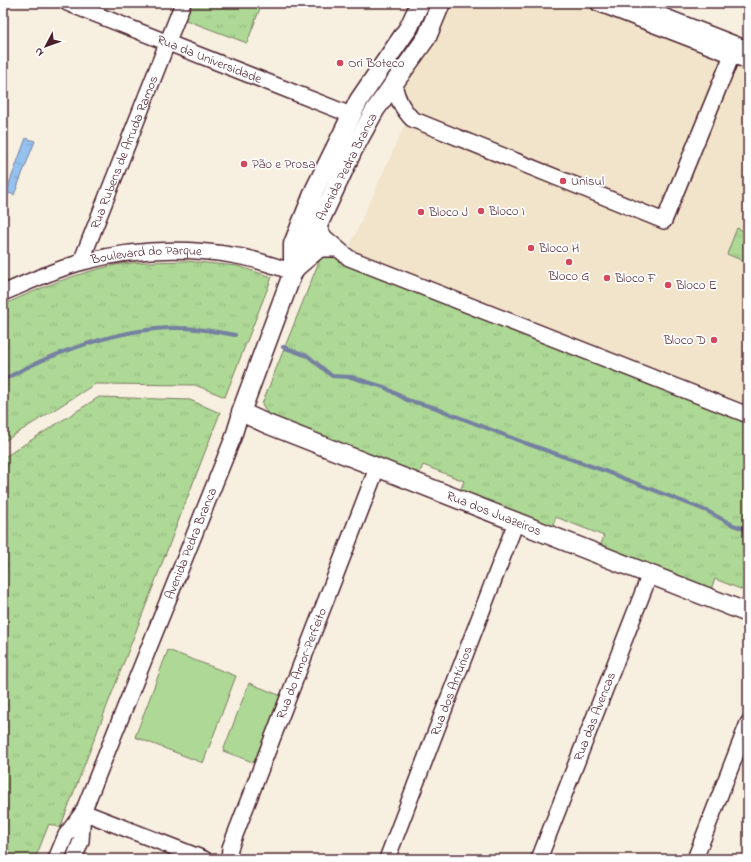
<svg xmlns="http://www.w3.org/2000/svg" width="751" height="862" font-family="'Indie Flower',sans-serif">
<style>
.built{fill:#f1e4cb}
.grass{fill:url(#grass-tufts);stroke:#7c7c60}
.pitch{fill:#add896;stroke:#7c7c60}
.water{fill:url(#water-ripples);stroke:#7680a0}
.lines{fill:none;stroke-linecap:round;stroke-linejoin:round}
.stream{stroke:#7680a0;stroke-width:4}
.minor-casing{stroke:#4a1f2b;stroke-width:18}
.tertiary-casing{stroke:#4a1f2b;stroke-width:21}
.minor{stroke:#fff;stroke-width:15}
.tertiary{stroke:#fff;stroke-width:18}
.poi-dot{fill:#d1495b;stroke:#fff;stroke-width:1.5}
.labels{text-anchor:middle;dominant-baseline:central;stroke-width:3.5;stroke-linejoin:round;paint-order:stroke}
.street-label{font-size:13px;fill:#4a1f2b;stroke:#fff}
.poi-label{font-size:13px;fill:#4a1f2b;stroke:#fff;text-anchor:start}
</style>
<defs>
<pattern id="grass-tufts" width="24" height="20" patternUnits="userSpaceOnUse"><rect width="24" height="20" fill="#add896"/><path d="M3 7l-1-3M5 7V3M7 7l1-3M15 17l-1-3M17 17v-4M19 17l1-3" fill="none" stroke="#96b981"/></pattern>
<pattern id="water-ripples" width="26" height="14" patternUnits="userSpaceOnUse"><rect width="26" height="14" fill="#94c1ee"/><path d="M2 4q2-2 4 0t4 0M15 11q2-2 4 0t4 0" fill="none" stroke="#81a5cc"/></pattern>
</defs>
<rect width="100%" height="100%" fill="#f7efe0"/>
<filter id="ink" filterUnits="userSpaceOnUse"><feTurbulence type="fractalNoise" baseFrequency=".025" numOctaves="2"/><feDisplacementMap in="SourceGraphic" scale="8" xChannelSelector="R" yChannelSelector="G"/><feConvolveMatrix kernelMatrix="1 2 1 2 8 2 1 2 1" color-interpolation-filters="sRGB"/></filter>
<g filter="url(#ink)">
<!-- built -->
<path class="built" d="M449,3H582L748,68V409L348,250L410,113L399,92Z"/>
<!-- grass -->
<path class="grass" d="M189,3H262L247,43L183,19Z
M737,228L748,233V263L727,254Z
M331,250L347,262L748,423V592L715,579L711,589L600,547L604,536L556,517L552,528L459,493L464,481L423,465L418,477L269,416L262,404L322,254Z
M186,261L237,266L272,277L225,397L195,385L95,384L3,442V305C40,288 76,273 116,265C139,261 163,262 186,261Z
M99,397L190,400L220,413L60,828L49,824L35,859H3V458Z"/>
<!-- pitch -->
<path class="pitch" d="M168,650L236,676L203,763L135,737Z
M249,683L284,697L258,764L223,751Z"/>
<!-- water -->
<path class="water" d="M26,138L35,141L14,195L6,192Z"/>
<g class="lines">
<!-- stream -->
<path class="stream" d="M283,347L308,356L332,376L351,377L384,387L407,400L433,407L525,443L605,471L707,511L733,525L748,530
M3,380C50,353 126,326 180,328C198,328 217,332 235,335"/>
<!-- minor casing -->
<g class="minor-casing">
<g id="minor">
<path id="s1" d="M67,3L351,115"/>
<path d="M598,3L748,61"/>
<path d="M630,3L742,47"/>
<path d="M394,84C397,99 402,108 412,119L664,221L732,55"/>
<path d="M318,225L323,236L349,258L748,415"/>
<path id="s2" d="M81,262L183,3"/>
<path id="s3" d="M3,293C29,282 55,269 83,262C133,249 186,247 237,256C256,259 275,266 293,272L320,249H337"/>
<path d="M83,812L204,859"/>
<path id="s4" d="M56,859L66,835L83,812L233,438L241,412"/>
<path d="M74,859L81,841L83,812"/>
<path id="s5" d="M229,859L230,848L377,468"/>
<path id="s6" d="M387,859L516,522"/>
<path id="s7" d="M539,859L650,574"/>
<path d="M695,859L748,723"/>
</g>
</g>
<!-- tertiary casing -->
<g class="tertiary-casing">
<g id="tertiary">
<path id="s8" d="M441,3L427,37L375,110L352,152L307,249L293,272L241,412L267,424L748,613"/>
<path d="M293,272V244L315,189L359,100L409,27L420,3"/>
</g>
</g>
<!-- minor -->
<use href="#minor" class="minor"/>
<!-- tertiary -->
<use href="#tertiary" class="tertiary"/>
</g>
</g>
<!-- markers -->
<g class="poi-dot">
<circle cx="340" cy="63" r="4"/>
<circle cx="244" cy="164" r="4"/>
<circle cx="563" cy="181" r="4"/>
<circle cx="481" cy="211" r="4"/>
<circle cx="421" cy="212" r="4"/>
<circle cx="531" cy="248" r="4"/>
<circle cx="569" cy="262" r="4"/>
<circle cx="607" cy="278" r="4"/>
<circle cx="668" cy="285" r="4"/>
<circle cx="714" cy="340" r="4"/>
</g>
<g class="labels">
<!-- street labels -->
<g class="street-label">
<text stroke="none"><textPath href="#s1" startOffset="153">Rua da Universidade</textPath></text>
<text stroke="none"><textPath href="#s2" startOffset="118">Rua Rubens de Arruda Ramos</textPath></text>
<text transform="translate(347 167) rotate(-63)">Avenida Pedra Branca</text>
<text stroke="none"><textPath href="#s3" startOffset="150">Boulevard do Parque</textPath></text>
<text stroke="none"><textPath href="#s8" startOffset="730">Rua dos Juazeiros</textPath></text>
<text stroke="none"><textPath href="#s4" startOffset="344">Avenida Pedra Branca</textPath></text>
<text stroke="none"><textPath href="#s5" startOffset="209">Rua do Amor-Perfeito</textPath></text>
<text stroke="none"><textPath href="#s6" startOffset="180">Rua dos Antúrios</textPath></text>
<text stroke="none"><textPath href="#s7" startOffset="153">Rua das Avencas</textPath></text>
</g>
<!-- poi labels -->
<g class="poi-label">
<text x="348" y="63">Ori Boteco</text>
<text x="252" y="164">Pão e Prosa</text>
<text x="571" y="181">Unisul</text>
<text x="489" y="211">Bloco I</text>
<text x="429" y="212">Bloco J</text>
<text x="539" y="248">Bloco H</text>
<text x="569" y="276" text-anchor="middle">Bloco G</text>
<text x="615" y="278">Bloco F</text>
<text x="676" y="285">Bloco E</text>
<text x="706" y="340" text-anchor="end">Bloco D</text>
</g>
</g>
<!-- margin -->
<rect width="751" height="862" fill="none" stroke="#fff" stroke-width="16"/>
<rect x="8" y="8" width="735" height="846" fill="none" stroke="#4a1f2b" stroke-width="1.5" filter="url(#ink)"/>
<!-- north arrow -->
<g transform="translate(46 46) rotate(229)" stroke="#ffffff" stroke-width="3" paint-order="stroke">
<path d="M0-3L7 15L0 10L-7 15Z" fill="#4a1f2b"/>
<text y="-6" font-size="11" font-weight="bold" text-anchor="middle" fill="#4a1f2b">N</text>
</g>
</svg>
